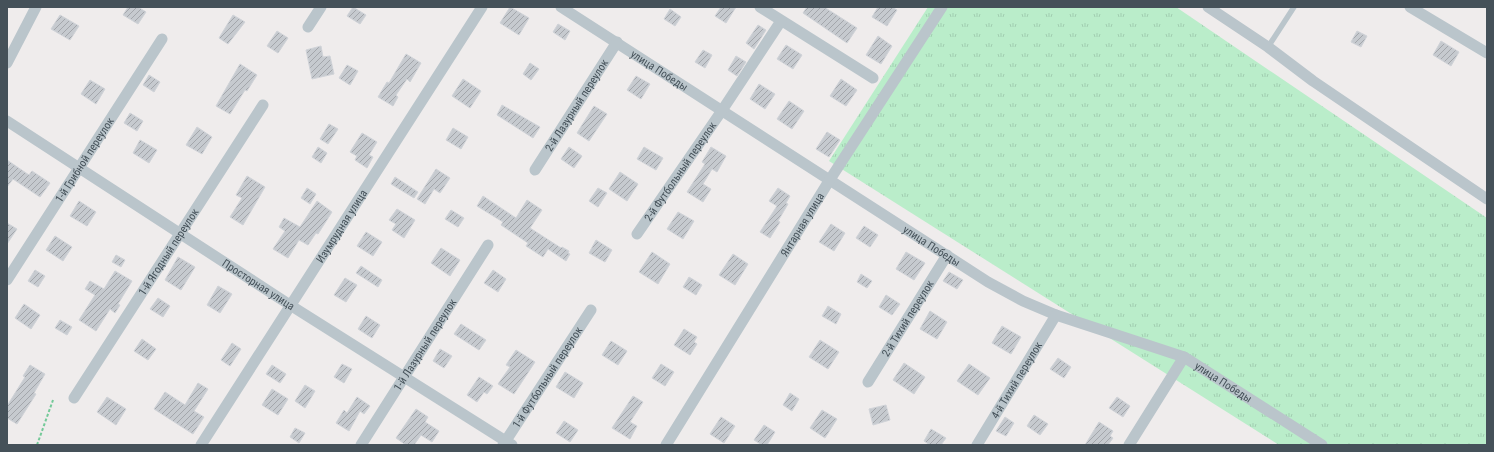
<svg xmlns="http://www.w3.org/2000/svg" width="1494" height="452" font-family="'Roboto Condensed',sans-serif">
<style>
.grass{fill:url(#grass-tufts)}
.building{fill:url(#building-hatch);stroke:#d0d3d8}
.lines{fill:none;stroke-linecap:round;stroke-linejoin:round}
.path{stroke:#73c998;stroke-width:2;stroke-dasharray:3 2;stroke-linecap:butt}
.service{stroke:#bac5cb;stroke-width:5.5}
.minor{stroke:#bac5cb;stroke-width:11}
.labels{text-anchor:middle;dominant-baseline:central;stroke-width:3;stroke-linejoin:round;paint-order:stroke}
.street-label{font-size:11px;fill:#455159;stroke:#fff}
</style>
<defs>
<pattern id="grass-tufts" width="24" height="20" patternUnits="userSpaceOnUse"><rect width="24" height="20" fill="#baedca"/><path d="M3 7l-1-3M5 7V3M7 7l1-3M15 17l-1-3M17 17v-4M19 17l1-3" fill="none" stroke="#a1cdb0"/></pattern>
<pattern id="building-hatch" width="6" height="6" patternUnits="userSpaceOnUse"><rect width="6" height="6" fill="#c6cacf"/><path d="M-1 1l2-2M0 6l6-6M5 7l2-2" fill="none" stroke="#a3a6ab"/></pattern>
</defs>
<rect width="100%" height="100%" fill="#efecec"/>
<!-- grass -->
<path class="grass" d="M928,7H1176L1487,218V445H1279L829,161Z"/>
<!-- building -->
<path class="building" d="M128,7H138L146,12L138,24L123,15Z
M353,7L366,15L360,24L347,16Z
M510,7L529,18L519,35L500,23Z
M721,7H736L726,23L715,16Z
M807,7H824L857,28L847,43L803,13Z
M878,7H892L897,10L887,26L872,17Z
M670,9L681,17L675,26L664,19Z
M60,15L79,26L70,40L51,29Z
M233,15L245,22L228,44L219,38Z
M558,24L570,31L565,40L553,32Z
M758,25L766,30L754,49L746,43Z
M277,31L288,38L278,53L267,46Z
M1357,31L1367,36L1361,47L1351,42Z
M878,36L892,46L881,64L866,55Z
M1441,41L1459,52L1451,66L1433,55Z
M786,45L802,55L793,69L777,59Z
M321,46L323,57L330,56L334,74L312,79L306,50Z
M703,50L712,55L705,68L695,62Z
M406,54L421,63L410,82L407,79L396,95L398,97L393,106L378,97L387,82L389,83Z
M736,56L746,62L737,76L728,70Z
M530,63L539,69L531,80L523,74Z
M240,64L257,75L247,91L245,90L230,114L216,106Z
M347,65L358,71L350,85L339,78Z
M149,75L160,82L154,92L143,85Z
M636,76L650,84L641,99L627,90Z
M463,79L481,91L470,108L452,96Z
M841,79L857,90L846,106L830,96Z
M90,80L105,89L96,104L81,94Z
M759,84L775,94L765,109L750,99Z
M789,101L804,111L792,129L777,119Z
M502,105L540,127L533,138L497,115Z
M594,106L607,114L589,141L577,133Z
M130,113L143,121L137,131L124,123Z
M329,124L338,129L328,144L320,139Z
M197,127L212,137L202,154L186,145Z
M453,128L468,137L461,149L446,140Z
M827,132L840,140L829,157L816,149Z
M362,133L377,142L369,155L373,157L367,168L355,160L357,156L350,152Z
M140,140L157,150L149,163L133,153Z
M318,147L327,153L321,163L312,157Z
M569,147L582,156L574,168L561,159Z
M644,147L663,158L656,170L637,159Z
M711,147L726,156L717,172L712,169L703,184L711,189L703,202L687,192L705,164L702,162Z
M7,160L29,175L32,171L50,183L40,197L13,179L7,187Z
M436,169L450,178L440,193L434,189L425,204L417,199Z
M620,172L638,184L627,201L609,189Z
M247,176L265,187L243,225L230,217L242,198L236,195Z
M395,177L418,192L414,198L391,184Z
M307,188L316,194L310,204L301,198Z
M598,188L607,193L598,207L589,201Z
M778,188L790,196L786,203L788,204L778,221L780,222L770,238L760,232L777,206L769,201Z
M483,196L516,218L527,200L542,210L530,228L561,248L562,247L569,251L568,253L570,254L566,261L548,249L543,257L526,246L528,243L501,225L503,222L477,206Z
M79,201L96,212L87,226L70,216Z
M317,201L332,212L318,234L316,233L308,245L299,240L288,258L273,249L285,231L279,227L284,218L300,227Z
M397,209L415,220L404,238L392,230L396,224L389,220Z
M451,210L464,218L458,227L445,219Z
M678,212L694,221L683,239L667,229Z
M7,223L17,229L7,244Z
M831,224L845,233L834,251L819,242Z
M864,226L878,235L870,247L856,238Z
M366,232L382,242L373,256L357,246Z
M55,236L72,247L63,261L46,250Z
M596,240L612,250L605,262L589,253Z
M441,248L460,260L450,276L431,263Z
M652,252L670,264L658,284L639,272Z
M906,252L925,263L914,280L896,269Z
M733,254L748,264L735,285L719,275Z
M116,255L125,260L121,267L112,262Z
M178,257L195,267L181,290L165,280Z
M361,266L382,280L378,287L356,273Z
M35,270L45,276L38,287L28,281Z
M493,270L506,279L498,292L484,283Z
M115,271L132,281L118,304L120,305L115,313L110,309L96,331L79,320L95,295L85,289L90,281L104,289Z
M949,272L963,280L957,289L943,281Z
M861,274L872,281L867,288L857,282Z
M689,277L702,285L696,295L683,287Z
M345,278L357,285L346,302L334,295Z
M218,286L232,294L220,313L207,305Z
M886,295L900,304L892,315L879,307Z
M158,298L170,306L163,317L150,309Z
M24,304L40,315L31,329L15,318Z
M828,306L841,314L836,324L822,316Z
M930,311L947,322L937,339L920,329Z
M366,316L380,325L372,338L358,329Z
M60,320L72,327L67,335L55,328Z
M461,324L486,340L479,350L454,334Z
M1002,326L1021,337L1011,354L992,343Z
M684,329L697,337L694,342L697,344L690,355L674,345Z
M142,339L156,349L148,360L134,351Z
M820,340L839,352L828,369L809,357Z
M611,341L627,351L618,365L602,355Z
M232,343L241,349L230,366L221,360Z
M440,349L452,356L444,368L433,361Z
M516,350L535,362L514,394L498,384L510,367L506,365Z
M1058,358L1071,367L1064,378L1050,369Z
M904,363L925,377L914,394L893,380Z
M342,364L352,369L344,383L334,377Z
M661,364L674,372L665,386L652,378Z
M969,364L990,378L978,395L957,381Z
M30,365L45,374L34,393L36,394L17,424L7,418V406L25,377L23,376Z
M272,365L286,374L280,383L266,374Z
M565,372L583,383L574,398L556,387Z
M479,377L493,386L487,394L484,392L477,402L467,395Z
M198,383L208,389L194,411L204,417L193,434L154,409L165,392L185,405Z
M305,385L315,391L305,408L295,401Z
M272,389L288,399L278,415L262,405Z
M790,393L799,399L792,411L783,405Z
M633,396L643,402L630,422L637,426L630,439L612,428Z
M107,397L126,409L116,425L97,412Z
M357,397L370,406L364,414L360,411L349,431L336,423L344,410L347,413Z
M1117,397L1130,406L1123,417L1109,408Z
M886,405L890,420L873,425L869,409Z
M416,409L428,417L425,422L439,431L432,442L421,435L414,445H406L396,438Z
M822,410L837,419L825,438L810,428Z
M1034,415L1048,424L1040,435L1027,426Z
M721,417L735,426L724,443L710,434Z
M1005,417L1014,423L1006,436L996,431Z
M564,421L578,430L570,442L556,433Z
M1099,422L1113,431L1110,436L1113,438L1108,445H1085Z
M764,425L775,432L767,445H762L754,440Z
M295,428L305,433L299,443L290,437Z
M931,429L946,438L941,445H930L924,441Z"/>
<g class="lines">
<!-- path -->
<path class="path" d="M37,445L53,400"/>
<!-- service -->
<path class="service" d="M1268,47L1294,7"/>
<!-- minor -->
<g class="minor">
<path id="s1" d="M561,7L988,282L1023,301L1056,315L1184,357L1322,445"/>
<path d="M760,7L873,78"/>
<path d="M1208,7L1268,47L1313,81L1487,199"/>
<path d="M1410,7L1487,53"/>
<path d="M308,27L321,7"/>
<path d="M7,63L36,7"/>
<path id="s2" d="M7,121L290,305L512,445"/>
<path id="s3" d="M535,170L617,42"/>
<path id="s4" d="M637,234L723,109L781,21"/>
<path id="s5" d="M7,280L162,39"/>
<path id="s6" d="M868,382L947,255"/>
<path id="s7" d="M74,398L263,105"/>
<path id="s8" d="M201,445L482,7"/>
<path id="s9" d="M361,445L488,245"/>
<path id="s10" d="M503,445L591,310"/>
<path id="s11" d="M666,445L829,181L942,7"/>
<path id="s12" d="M977,445L1056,315"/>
<path d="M1129,445L1184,357"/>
</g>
</g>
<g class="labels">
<!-- street labels -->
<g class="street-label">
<text stroke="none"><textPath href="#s1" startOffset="117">улица Победы</textPath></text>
<text stroke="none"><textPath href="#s3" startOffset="77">2-й Лазурный переулок</textPath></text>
<text stroke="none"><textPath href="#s5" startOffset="143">1-й Грибной переулок</textPath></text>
<text stroke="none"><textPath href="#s4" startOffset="76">2-й Футбольный переулок</textPath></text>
<text stroke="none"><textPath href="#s11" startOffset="259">Янтарная улица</textPath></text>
<text stroke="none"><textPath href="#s8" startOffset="260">Изумрудная улица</textPath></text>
<text stroke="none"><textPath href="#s1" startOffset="441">улица Победы</textPath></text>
<text stroke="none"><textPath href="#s7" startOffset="174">1-й Ягодный переулок</textPath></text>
<text stroke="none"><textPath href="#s2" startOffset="300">Просторная улица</textPath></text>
<text stroke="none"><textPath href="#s6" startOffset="75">2-й Тихий переулок</textPath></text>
<text stroke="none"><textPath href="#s9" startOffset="119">1-й Лазурный переулок</textPath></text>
<text stroke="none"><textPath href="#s10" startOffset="81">1-й Футбольный переулок</textPath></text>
<text stroke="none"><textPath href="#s12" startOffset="76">4-й Тихий переулок</textPath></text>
<text stroke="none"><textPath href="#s1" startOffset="765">улица Победы</textPath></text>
</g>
</g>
<!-- border -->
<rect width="1494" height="452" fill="none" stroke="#455159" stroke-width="16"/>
</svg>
